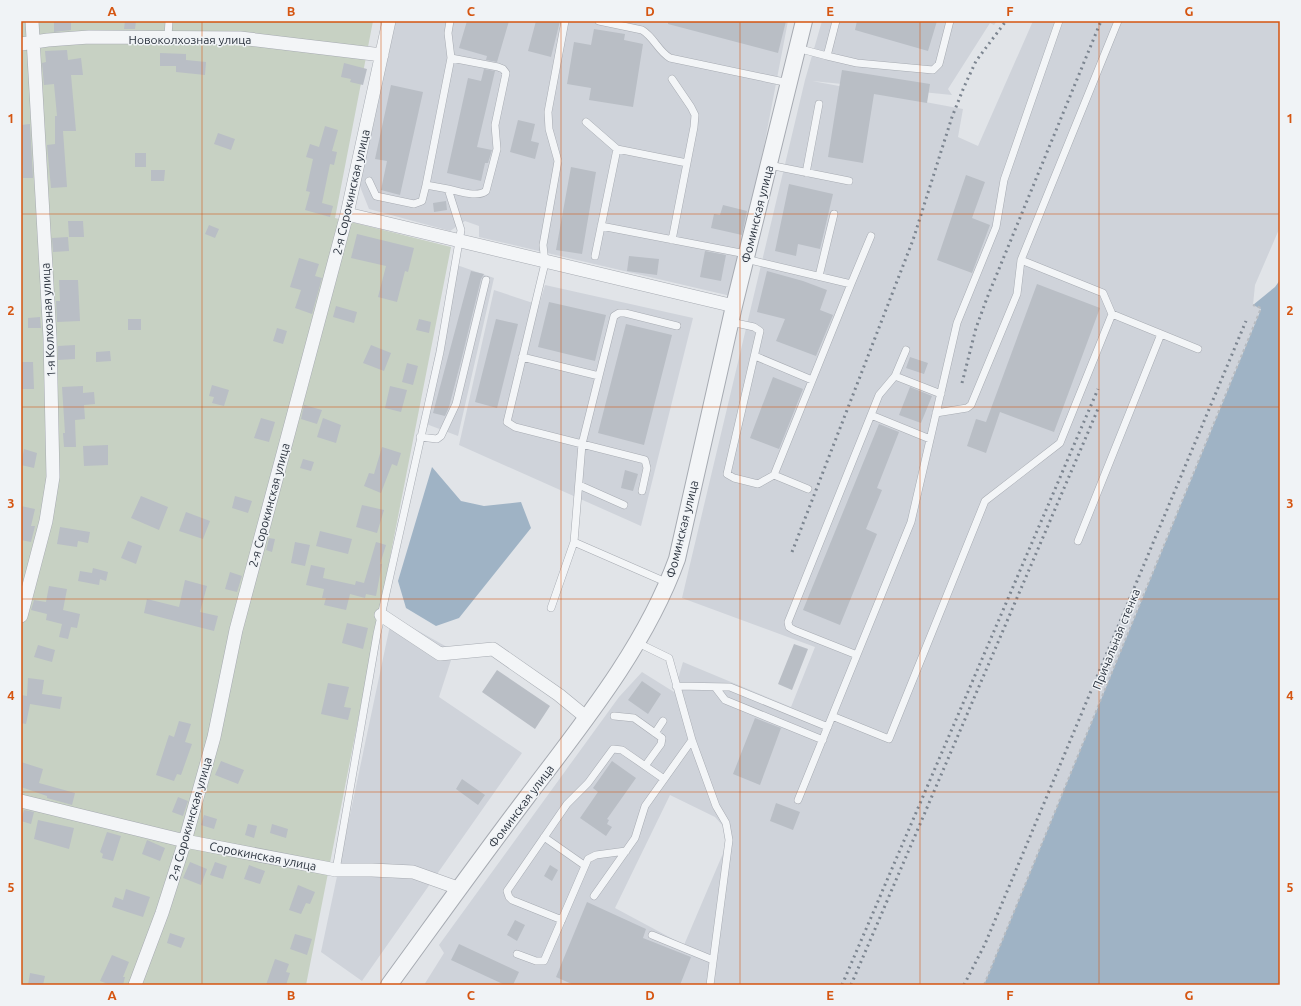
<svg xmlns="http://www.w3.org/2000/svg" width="1301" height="1006" font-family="Ubuntu,sans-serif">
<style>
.built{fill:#cfd3da;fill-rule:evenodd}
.green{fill:#c7d1c3}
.water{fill:#9fb3c5}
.building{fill:#b9bec5}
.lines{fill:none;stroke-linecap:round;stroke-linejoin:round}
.service-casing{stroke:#a7abb2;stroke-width:8}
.minor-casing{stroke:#a7abb2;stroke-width:14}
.tertiary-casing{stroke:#a7abb2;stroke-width:18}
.path{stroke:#b7bbc0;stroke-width:2;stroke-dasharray:3 3;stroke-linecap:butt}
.service{stroke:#f3f5f7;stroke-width:7}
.minor{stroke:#f3f5f7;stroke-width:13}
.tertiary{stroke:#f3f5f7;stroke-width:16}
.rail{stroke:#7c8590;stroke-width:3;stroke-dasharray:2 4;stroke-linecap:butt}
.grid{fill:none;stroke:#d55511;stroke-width:1;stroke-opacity:0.55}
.labels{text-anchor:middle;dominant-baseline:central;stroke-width:3;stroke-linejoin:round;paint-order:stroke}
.street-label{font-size:12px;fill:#2b333e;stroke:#f0f3f6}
.neatline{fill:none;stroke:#d55511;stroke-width:1.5}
.grid-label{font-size:13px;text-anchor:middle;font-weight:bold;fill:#d55511}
</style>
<rect width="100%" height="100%" fill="#e1e4e8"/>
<!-- built -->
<path class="built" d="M393,21H788L735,297L479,237V226L465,221L450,231L369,209L359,184Z
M822,21H997L994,25L990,23L948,89L952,95L812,81L963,109L958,137L978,146L1033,21H1280V227L1255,285L1253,305L1261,308L984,985H424L444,953L439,945L619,697L642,672L674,692L683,662L791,707L815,647L682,598L805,80ZM670,795L715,817L723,826L726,837L724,851L684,945L615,908Z
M454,264L494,278L458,436L421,422Z
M545,285L693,318L641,526L459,445L494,290L539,305Z
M392,616L454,651L439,697L522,753L362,981L321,952Z"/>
<!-- green -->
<path class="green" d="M21,21H373L335,218L451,247L306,985H21Z"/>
<!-- water -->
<path class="water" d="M1280,280V985H984L1261,309L1253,305L1275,287Z
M432,467L461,501L484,506L521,502L531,528L459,618L436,626L406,608L398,581Z"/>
<!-- building -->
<path class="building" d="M54,21H71V30L54,32Z
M125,21H136L135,29H124Z
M467,21H509L497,62L486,60L487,56L459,48Z
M536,21H560L551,57L528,51Z
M668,21H786L778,53L668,24Z
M857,21H937L928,51L855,30Z
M594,29L625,34L624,40L643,44L633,107L589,100L591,88L567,84L574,42L591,45Z
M67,50L68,60L81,58L83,75H71L76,131H63L67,187L51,188L47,145L55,144V116H57L54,84L44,85L42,63L46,62L45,51Z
M160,53L186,54V60L206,62L205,75L176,72V66H160Z
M344,63L367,69L363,85L350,82L351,79L341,77Z
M484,69L495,71L477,147L492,150L488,163H485L481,181L447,173L468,78L481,81Z
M842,70L930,84L927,103L874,94L863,163L828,157Z
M391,85L423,92L400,195L381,190L387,161L375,159Z
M518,120L535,124L531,141L539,143L535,159L510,152Z
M30,124L33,178H23L21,125Z
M325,126L338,130L332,151L337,152L334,165L330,164L322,203L333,206L330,217L305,210L310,192L306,191L313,159L306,157L310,144L319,147Z
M218,133L235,139L231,150L214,144Z
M135,153H146V167H135Z
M571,167L596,172L582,254L556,250Z
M151,170H165L164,181H151Z
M966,175L985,182L972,218L990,225L972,273L937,260Z
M789,184L833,194L820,249L798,244L796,256L775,251Z
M446,201L447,210L434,212L433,203Z
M723,205L747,211L742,235L711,228L714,214L720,215Z
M68,221H83L84,237H69Z
M209,225L219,229L215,238L205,234Z
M357,234L414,248L408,272L405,271L397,302L378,297L386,266L351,258Z
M68,237L69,251L53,252L52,238Z
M705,251L726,255L721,281L700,277Z
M629,256L659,259L657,275L627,271Z
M299,258L319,264L315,276L322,278L312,314L295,308L301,290L290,287Z
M471,271L484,274L481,279L461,361L449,407L445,416L433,413Z
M767,271L803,281L827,290L820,310L833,315L816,356L776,341L785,319L757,312Z
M59,280H78L80,321L57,322L56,301H60Z
M1037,284L1100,308L1054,432L1000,412L986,453L967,446L976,419L986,422Z
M549,302L606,315L595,361L538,347Z
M336,306L357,312L354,323L333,317Z
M40,317L41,328H28V318Z
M128,319H141V330H128Z
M419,319L431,322L429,333L416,330Z
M496,319L518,324L497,408L475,402Z
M626,324L672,335L644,445L598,433Z
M277,328L287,331L283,344L273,341Z
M75,345V359L58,360V346Z
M371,345L391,353L384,371L363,363Z
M110,351L111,361L96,362V352Z
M910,357L928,363L924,374L906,368Z
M21,362H33L34,389H21Z
M407,363L418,366L413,385L402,382Z
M773,377L803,389L779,449L750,438Z
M212,385L229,390L224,406L212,403L214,397L209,396Z
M83,386V393L94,392L95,404L84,405L85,419L75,420L76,447H64L63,433H65L62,387Z
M390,386L407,390L401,412L385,408Z
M910,387L932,396L921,423L899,415Z
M304,405L322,410L317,424L301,419Z
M261,418L275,422L269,442L254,438Z
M323,418L341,425L336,443L317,437Z
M879,424L899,432L877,488L882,490L866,529L877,534L840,625L803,610Z
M108,445V465L84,466L83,446Z
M382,447L401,453L397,466L392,464L381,493L364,486L369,473L374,474Z
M24,449L37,453L34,468L21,465Z
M303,459L314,462L311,471L300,468Z
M625,470L638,474L633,491L621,488Z
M141,496L168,507L159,530L131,518Z
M235,496L252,501L248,513L232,508Z
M362,505L384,510L377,533L356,527Z
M21,506L35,509L31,526H35L31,542L21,540Z
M186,512L210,521L203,539L179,531Z
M60,527L90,532L88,543L78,541L77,547L57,544Z
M320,531L352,539L348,554L316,546Z
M269,538L275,539L272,552L266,550Z
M128,541L142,546L136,564L121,558Z
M295,542L310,545L305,566L291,563Z
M376,542L386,545L380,564H382L376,596L366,594L365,598L350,594L346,610L324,605L326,598H322L324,589L306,585L311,565L325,568L323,578L355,585L356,581L364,583Z
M93,568L108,572L106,581L100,579L99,585L78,581L80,571L92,573Z
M230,572L242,576L237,592L225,589Z
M185,580L207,586L200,612L218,616L214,631L144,613L147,599L179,607Z
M49,586L67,589L63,610L80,614L77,628L71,627L68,639L59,637L62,624L46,620L47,614L31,610L34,600L46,602Z
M347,623L368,628L363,649L342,643Z
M794,644L808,649L792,690L778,684Z
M38,645L55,650L52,662L34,657Z
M497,670L550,706L535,729L482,692Z
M28,678L44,680L42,694L62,697L60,709L30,704L26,724L21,723V695L27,696Z
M642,681L661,694L648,714L628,700Z
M328,683L349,687L344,707L351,708L348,720L321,714Z
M755,718L781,728L760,785L733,774Z
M179,721L191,724L185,742L192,744L181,775L177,774L174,781L156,775L169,735L174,737Z
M221,761L244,770L238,784L215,775Z
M612,761L636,778L607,819L609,820L607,824L612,827L606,836L580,818L598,792L593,788Z
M21,762L43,769L39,783L75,793L72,805L47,798V796L21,787Z
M462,779L485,795L478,805L456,789Z
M178,797L188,801L183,816L172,812Z
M776,803L800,812L793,830L770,821Z
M24,810L34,812L31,824L21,821Z
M204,815L217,819L214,829L201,825Z
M38,820L74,828L69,849L34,839Z
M248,824L257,826L254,838L245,835Z
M272,824L288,829L286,838L270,833Z
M107,832L121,836L113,861L102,858L103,854L100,852Z
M147,840L165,848L160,861L142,854Z
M190,862L207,869L201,885L183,878Z
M215,862L227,866L223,879L210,875Z
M249,865L265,871L260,884L244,879Z
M550,865L558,870L552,881L544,876Z
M298,885L315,892L310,904L306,903L301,914L289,910Z
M126,889L150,897L143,917L112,907L115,897L123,900Z
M587,902L646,929L643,938L691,957L680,985H574L556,977Z
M515,920L525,925L517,941L507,935Z
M170,933L185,938L181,948L167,943Z
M295,934L312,939L307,955L290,949Z
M459,944L519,972L513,985H505L451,960Z
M112,955L129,962L123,977H125L123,985H111L100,981Z
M275,959L289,964L286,972L290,973L286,985H266Z
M30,973L45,976L43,985H28Z"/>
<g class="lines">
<!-- service casing -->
<g class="service-casing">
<path id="service" d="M565,21L548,112L549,129L558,161L543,245L545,263L507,422L515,427L645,460L647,468L642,491
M599,21L642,30C654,37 658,51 670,58L789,83
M168,36L169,21
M797,48L827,56L836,21
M827,56L857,63L933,70L939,64L950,21
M586,122L617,149L687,163
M769,165L849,181
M806,173L819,104
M426,185L451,58L448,33L450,21
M448,189C459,191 477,198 486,191L497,149L495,125L506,73L503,69L498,67L451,58
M601,226L746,254
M672,240L694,127L695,115L691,107L672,79
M595,256L617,149
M746,259L851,284L774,475L808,489
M819,276L834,214
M851,284L871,236
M1112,314L1103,293L1021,260L1118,21
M731,322L754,327L760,331L727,474L734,478L758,484L774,475
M755,356L812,380
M522,357L599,376
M895,376L941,394
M936,413L967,408L971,405L1017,294L1021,260
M871,415L930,439
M420,437L437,439L441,436L456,404L486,280
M579,485L624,505
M1078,541L1161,334
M668,583L574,542L582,444L614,316L619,313H625L677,326
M551,608L574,542
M636,642L669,658L692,740L716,806L726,823L729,840L710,985
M857,655L794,630L789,627L788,622L879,395L895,376L906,350
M676,686L730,687L828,727
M715,687L725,700L823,740
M614,716L634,718L662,738L661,744L645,766
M832,716L889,739L985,501L1060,443L1112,314L1198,349
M655,733L663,721
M798,800L911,522L957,323L996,227L1004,180L1059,21
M544,837L584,865
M336,870L377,634L440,352L461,230L448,189L426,185L422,201L414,204L376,196L369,181
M594,896L635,838L645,806L692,740
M562,920L512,900L509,897L507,891L567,804L588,783L613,749L622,750L664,779
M652,935L713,960
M517,954L536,961H544L588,859L596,855L626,851"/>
</g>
<!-- minor casing -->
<g class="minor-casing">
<path id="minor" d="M21,44L48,40L89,37L240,38L382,55
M347,214L734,306
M381,615L440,654L493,649L559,695L587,718
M21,616L46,521L53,477L50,338L32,21
M21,801L185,841L336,870H372L413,872L458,888
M135,985L162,913L185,841L214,737L236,630L347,214L389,21"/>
</g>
<!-- tertiary casing -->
<g class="tertiary-casing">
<path id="tertiary" d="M389,985C435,922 480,859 527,797C583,723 645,647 677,559L734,306L804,21"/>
</g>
<!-- path -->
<path class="path" d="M984,985L1261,308L1253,305"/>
<!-- service -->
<use href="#service" class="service"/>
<!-- minor -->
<use href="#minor" class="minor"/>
<!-- tertiary -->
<use href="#tertiary" class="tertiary"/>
<!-- rail -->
<path class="rail" d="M962,383L976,328L987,298L1101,21
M792,552L913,240L952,117L964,87L976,61L1006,21
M842,985L1098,389
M851,985L1098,409
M964,985L985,944L1246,321"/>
</g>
<!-- grid -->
<path class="grid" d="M202,21V985M381,21V985M561,21V985M740,21V985M920,21V985M1099,21V985M21,214H1280M21,407H1280M21,599H1280M21,792H1280"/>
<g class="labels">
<!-- street labels -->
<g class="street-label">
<text x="190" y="39">Новоколхозная улица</text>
<text transform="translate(351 192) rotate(-77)">2-я Сорокинская улица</text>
<text transform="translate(757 214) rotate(-76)">Фоминская улица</text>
<text transform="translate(48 320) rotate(-93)">1-я Колхозная улица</text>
<text transform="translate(269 505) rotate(-75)">2-я Сорокинская улица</text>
<text transform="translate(682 529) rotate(-76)">Фоминская улица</text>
<text transform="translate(1116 639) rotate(-68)">Причальная стенка</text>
<text transform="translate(521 806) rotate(-53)">Фоминская улица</text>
<text transform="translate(190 819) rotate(-74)">2-я Сорокинская улица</text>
<text transform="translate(263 856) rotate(11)">Сорокинская улица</text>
</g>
</g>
<!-- border -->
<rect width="1301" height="1006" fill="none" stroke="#f0f3f6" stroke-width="44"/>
<rect x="22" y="22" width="1257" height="962" class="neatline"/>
<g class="grid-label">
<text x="112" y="16">A</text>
<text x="291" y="16">B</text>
<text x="471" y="16">C</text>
<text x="650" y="16">D</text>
<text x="830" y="16">E</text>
<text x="1010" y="16">F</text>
<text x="1189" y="16">G</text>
<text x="11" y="123">1</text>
<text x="1290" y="123">1</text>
<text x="11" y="315">2</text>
<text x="1290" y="315">2</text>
<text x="11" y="508">3</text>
<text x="1290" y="508">3</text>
<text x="11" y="700">4</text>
<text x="1290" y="700">4</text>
<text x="11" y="892">5</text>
<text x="1290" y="892">5</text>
<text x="112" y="1000">A</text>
<text x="291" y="1000">B</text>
<text x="471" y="1000">C</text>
<text x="650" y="1000">D</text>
<text x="830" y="1000">E</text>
<text x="1010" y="1000">F</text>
<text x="1189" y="1000">G</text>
</g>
</svg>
